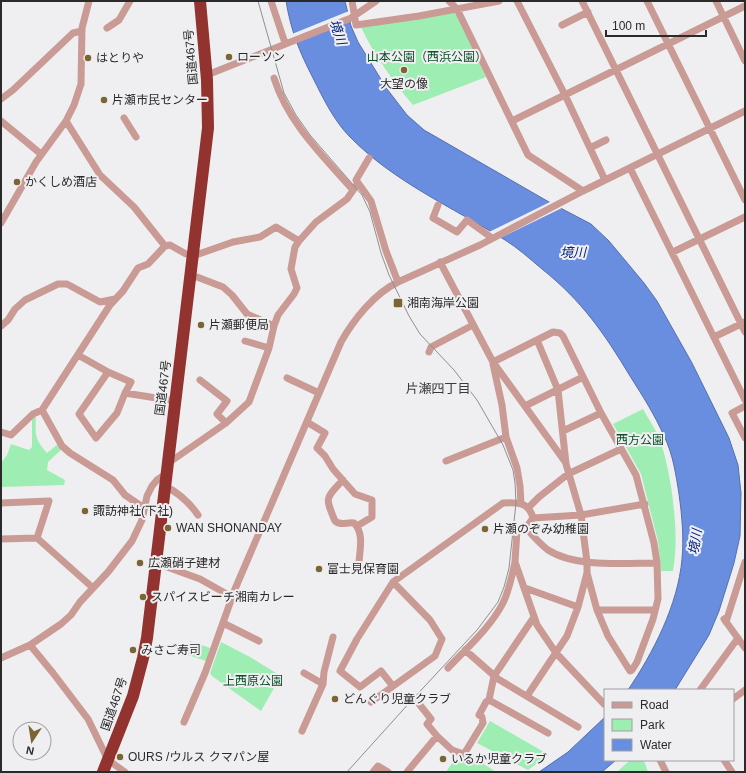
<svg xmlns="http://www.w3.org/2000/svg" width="746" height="773" font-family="Helvetica,'Noto Sans JP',sans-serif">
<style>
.green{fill:#9eedb2}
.water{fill:#698ee0;stroke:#5670aa}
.pier{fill:#efeff1}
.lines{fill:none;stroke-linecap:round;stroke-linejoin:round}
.street{stroke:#ca9a95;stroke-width:7}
.highway{stroke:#93332f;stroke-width:12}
.tram{stroke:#8f8f91;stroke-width:1}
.poi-dot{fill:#7b6535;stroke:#efeff1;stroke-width:1.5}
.labels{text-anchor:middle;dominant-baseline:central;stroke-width:4;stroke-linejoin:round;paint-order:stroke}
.street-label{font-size:12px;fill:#2a2a2b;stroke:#efeff1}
.poi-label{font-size:12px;fill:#2a2a2b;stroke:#efeff1;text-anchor:start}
.park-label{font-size:12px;fill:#095027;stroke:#efeff1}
.water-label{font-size:13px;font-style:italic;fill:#062280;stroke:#efeff1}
.neighbourhood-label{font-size:13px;fill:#3a3a3b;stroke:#efeff1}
</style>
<rect width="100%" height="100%" fill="#efeff1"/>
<!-- green -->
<path class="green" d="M456,11L486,77L413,105C393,81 374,55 361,27Z
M643,409C648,418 655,428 659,438C665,453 668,470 671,486C675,515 678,542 673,571H661L658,541L641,474L613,424Z
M32,417H36C35,436 35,439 47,453L58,444L62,449L48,462L47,470L65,480L64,485L1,487V463L7,455L11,444L29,450L32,447Z
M190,641L210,648L206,661L185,654Z
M221,642L250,657L276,673L273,678L278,681L261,711L212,676L210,673Z
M490,721L549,755L528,770L477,743Z
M469,754L496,772H446L456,757L465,760Z
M630,760H642L645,763L648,772H617Z"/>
<!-- water -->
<path class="water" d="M286,1H345L351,26L358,42L387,89L407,115L424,130L549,202L591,224L609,241L644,283L657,301L692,363L729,438L738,465L741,493L740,536L734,563L719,611L709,635L675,690H628C653,653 678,605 682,559C684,538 682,516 679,494C676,475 673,454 664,436C655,415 642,395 630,376C604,333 582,301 542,269C530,259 518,248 505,240C452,207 394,182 350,137C334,121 323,98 313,78C299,51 291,31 286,1Z
M605,717V760H616L602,772H539L568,752Z"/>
<!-- pier -->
<path class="pier" d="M349,11L352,21L295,43L292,34Z
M552,201L564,207L500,238L489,232Z"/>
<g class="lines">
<!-- street -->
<path class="street" d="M271,1L285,43
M352,1L356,25L419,16L499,1
M449,1L457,9L528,155L583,191
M517,1L565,95L605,180
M582,1L745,332
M647,1L745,200
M716,1L745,61
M562,25L588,12
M107,28L119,20L130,1
M207,75L351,18L376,1
M274,78C288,123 323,156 353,190
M1,99L13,90L73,33L82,31
M124,118L136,137
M1,121L41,154
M66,121L100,175L134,207L165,246L170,245L186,254L193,256L233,242L260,237L276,227L299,241
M512,121L745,6
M590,148L606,140
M369,158L356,180L371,201L386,251L398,282
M630,168L745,400
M438,205L433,218L457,232L467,220L492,238
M1,223L36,162L66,121L74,105L81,84L82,28L89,1
M673,252L745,217
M440,262L493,362L566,463
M191,277H197L223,287L232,295L247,314L274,326
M1,326L8,320L15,309L25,300L58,284H67L100,302L115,299
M714,337L745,322
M245,341L269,348
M429,352L431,347L473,325
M78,355L108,372
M493,362L553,332L560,333L563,336L601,413L636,475L654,543L657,563L658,599L653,619L637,662L632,670L630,671L608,636L597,610L587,573
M287,378L319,393
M200,380L227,401L217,414L226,423
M125,393L117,413L96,438L79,414L108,372L131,382L125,393L175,401
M525,406L583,377
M745,406L732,413L745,438
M42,410L62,446L70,453L113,480L125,495L144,508
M307,422L325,433L317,448L325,456L333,469L355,494L372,500V517L357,526
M563,431L601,413
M1,432L11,435L33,414L42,410L110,305L123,291L138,268L148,264L165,246
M506,437L517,468L520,486L521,504
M446,461L506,437L502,405L493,364
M167,464L226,423L249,402L269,348L274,326L278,315L294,294L297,288L291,269L295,247L299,241L316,222L347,199L358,183
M343,480C325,499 325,497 335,521C340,526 347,522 354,523C364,533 360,549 359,562
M165,486C179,493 189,502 198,515
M1,503L49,501L37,538
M528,508L539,497L568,474L621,449
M533,518L581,515L645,504
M526,528C533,536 540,544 548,550C576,568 625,563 657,563
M1,539L37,538L92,587
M156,563L200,579L232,597
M525,588L578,607
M597,610H655
M724,619L745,648
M726,622L745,562
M223,623L259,641
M30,645L53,673L88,719L108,760L125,772
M465,650L498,679L578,727
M1,658L30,645L61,624L71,615L80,602L108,572L132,541L142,520L147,496L152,486L157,480L166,474
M448,668C467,648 490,628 503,603C509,591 512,576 515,562
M304,673L323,684
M392,685L381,671L360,687L340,671L357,639L393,582L503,503C517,502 529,502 533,518L526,528L517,530L515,562L537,625L556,653L604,704
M700,690L738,638
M527,696L567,636L578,607L587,573V562L581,515L566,464L558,390L537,340
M733,699L745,690
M489,700L548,733
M371,702L435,656L442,639L430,620L393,582
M184,722L205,673L235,589L341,342C354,319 374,294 398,282L480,245L583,191L745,111
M302,731L323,684L324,672L333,637
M437,736L452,750L464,754L483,723L482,717L479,715L486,702L489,700L494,676L534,617
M660,760L666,772
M724,760L732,772
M373,772L378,766L388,772
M407,772L437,736L427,724L431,719L416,700"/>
<!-- highway -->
<path class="highway" d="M103,772L133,696L143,658L147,638L208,128L207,80L200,1"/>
<!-- tram -->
<path class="tram" d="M258,1L284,93L296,115L310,135L362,195L370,212L381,253L389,275L409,316L420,334L454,370L477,400L503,445L513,470L515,483L516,503L509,568L504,587L498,602L477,630L411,701L347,772"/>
</g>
<!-- markers -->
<g class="poi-dot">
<circle cx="229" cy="57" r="4"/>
<circle cx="88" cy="58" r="4"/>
<circle cx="404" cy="70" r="4"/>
<circle cx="104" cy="100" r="4"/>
<circle cx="17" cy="182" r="4"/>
<rect x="393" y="298" width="10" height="10" rx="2"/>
<circle cx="201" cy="325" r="4"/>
<circle cx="85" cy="511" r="4"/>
<circle cx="168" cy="528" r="4"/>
<circle cx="485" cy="529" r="4"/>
<circle cx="140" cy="563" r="4"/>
<circle cx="319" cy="569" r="4"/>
<circle cx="143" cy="597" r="4"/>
<circle cx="133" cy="650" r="4"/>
<circle cx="335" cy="699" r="4"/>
<circle cx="120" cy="757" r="4"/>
<circle cx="443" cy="759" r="4"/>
</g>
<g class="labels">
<!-- street labels -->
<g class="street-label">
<text transform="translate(191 57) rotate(-95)">国道467号</text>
<text transform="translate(163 388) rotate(-83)">国道467号</text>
<text transform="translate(114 704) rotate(-71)">国道467号</text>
</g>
<!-- poi labels -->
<g class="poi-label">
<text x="237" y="57">ローソン</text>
<text x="96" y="58">はとりや</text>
<text x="404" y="84" text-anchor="middle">大望の像</text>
<text x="112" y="100">片瀬市民センター</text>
<text x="25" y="182">かくしめ酒店</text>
<text x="407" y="303">湘南海岸公園</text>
<text x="209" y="325">片瀬郵便局</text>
<text x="93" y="511">諏訪神社(下社)</text>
<text x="176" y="528">WAN SHONANDAY</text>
<text x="493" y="529">片瀬のぞみ幼稚園</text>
<text x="148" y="563">広瀬硝子建材</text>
<text x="327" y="569">富士見保育園</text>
<text x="151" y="597">スパイスビーチ湘南カレー</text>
<text x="141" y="650">みさご寿司</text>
<text x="343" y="699">どんぐり児童クラブ</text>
<text x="128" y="757">OURS /ウルス クマパン屋</text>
<text x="451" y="759">いるか児童クラブ</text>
</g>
<!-- park labels -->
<g class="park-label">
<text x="427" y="57">山本公園（西浜公園）</text>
<text x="640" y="440">西方公園</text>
<text x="253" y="681">上西原公園</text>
</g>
<!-- water labels -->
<g class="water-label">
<text transform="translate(338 32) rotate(71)">境川</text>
<text x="573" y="252">境川</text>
<text transform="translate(695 542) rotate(-81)">境川</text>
</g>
<!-- neighbourhood labels -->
<g class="neighbourhood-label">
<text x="438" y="388">片瀬四丁目</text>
</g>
</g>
<!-- border -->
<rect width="746" height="773" fill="none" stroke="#2a2a2b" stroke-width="4"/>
<!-- legend -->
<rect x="604" y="689" width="130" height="72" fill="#efeff1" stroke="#a0a0a2"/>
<rect x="612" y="702" width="20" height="6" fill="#ca9a95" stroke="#a0a0a2"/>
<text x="640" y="709" font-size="12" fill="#2a2a2b">Road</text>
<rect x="612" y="719" width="20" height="12" fill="#9eedb2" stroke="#a0a0a2"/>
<text x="640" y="729" font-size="12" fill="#2a2a2b">Park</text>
<rect x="612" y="739" width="20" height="12" fill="#698ee0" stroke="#a0a0a2"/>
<text x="640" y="749" font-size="12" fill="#2a2a2b">Water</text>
<!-- north arrow -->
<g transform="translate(32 741) rotate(192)"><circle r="19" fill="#efeff1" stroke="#a0a0a2"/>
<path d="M0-3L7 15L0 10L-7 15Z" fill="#7b6535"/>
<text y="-6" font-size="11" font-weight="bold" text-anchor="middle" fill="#2a2a2b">N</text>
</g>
<!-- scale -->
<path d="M606 30v6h100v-6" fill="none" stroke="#2a2a2b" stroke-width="2"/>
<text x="612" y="30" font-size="12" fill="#2a2a2b" stroke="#efeff1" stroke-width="3" paint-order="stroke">100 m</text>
</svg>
